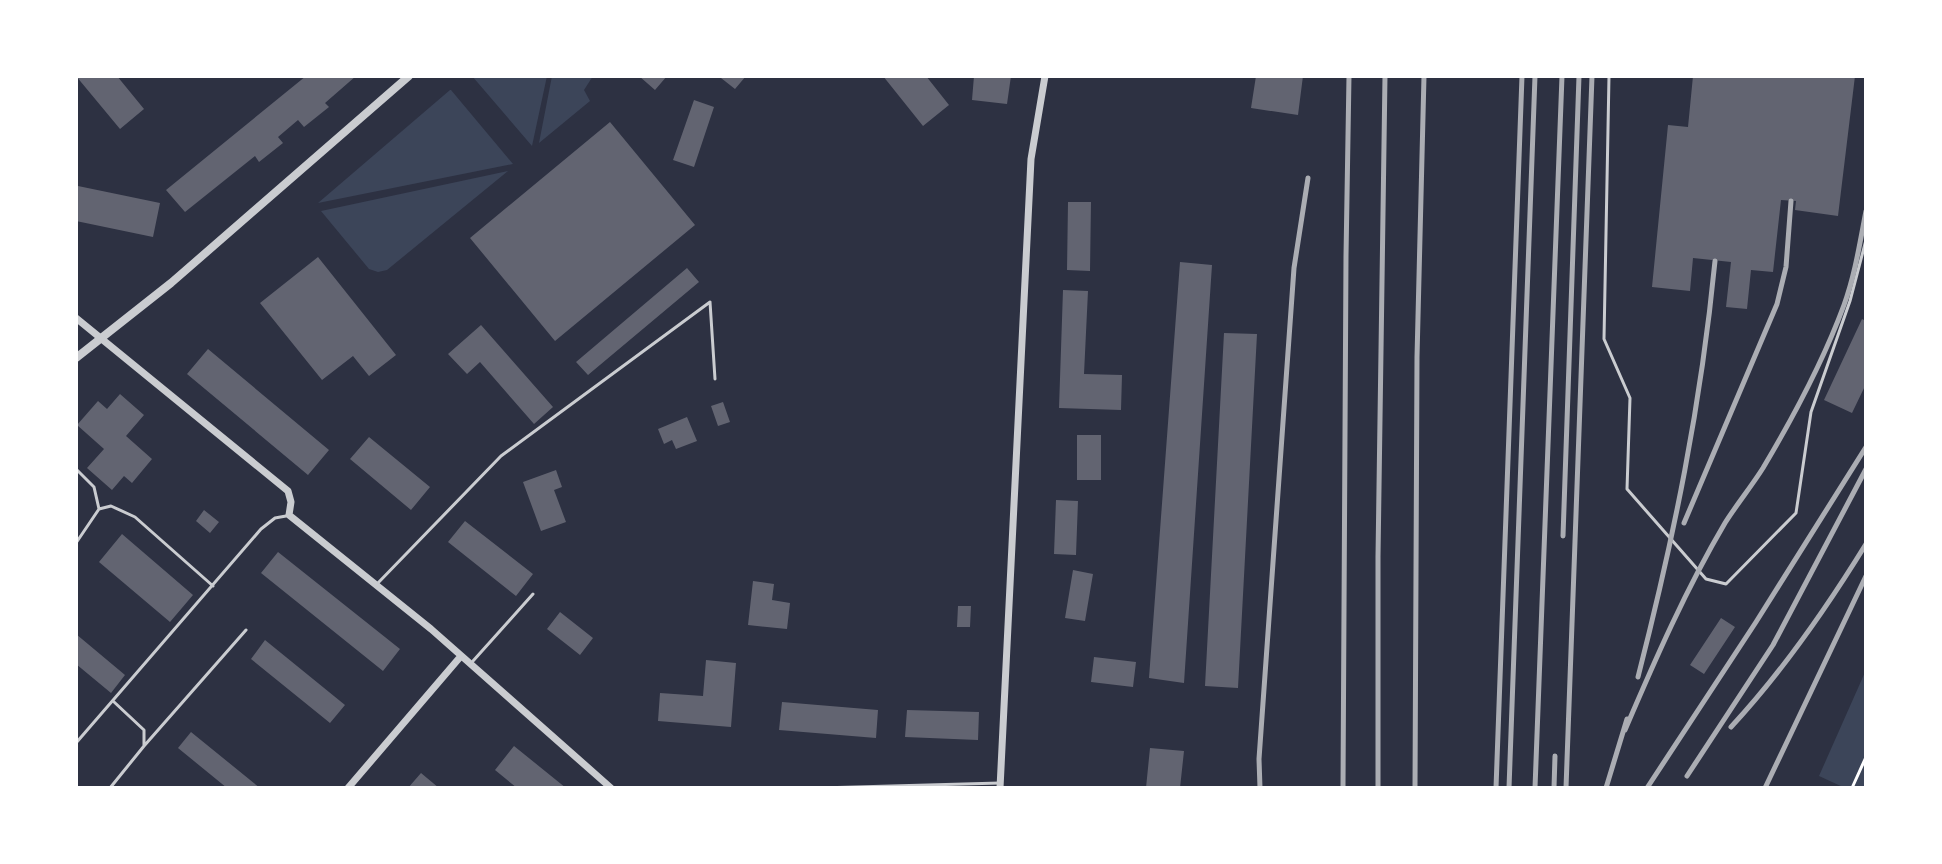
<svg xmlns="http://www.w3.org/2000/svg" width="1942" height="864" font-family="Arial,sans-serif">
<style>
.green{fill:#3c4559}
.building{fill:#626471}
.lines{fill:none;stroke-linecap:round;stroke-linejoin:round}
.path{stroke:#fff;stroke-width:3}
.service{stroke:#caccd0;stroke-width:3}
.minor{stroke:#caccd0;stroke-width:7}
.tertiary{stroke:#caccd0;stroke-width:8}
.rail{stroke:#abadb3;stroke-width:5}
</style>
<rect width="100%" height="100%" fill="#2d3142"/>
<!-- green -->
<path class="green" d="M472,76H547L532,146Z
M552,76H593L584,90L590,101L539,143Z
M451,90L513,164L318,203L450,90Z
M508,171L387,270L378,272L369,269L321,211Z
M1866,670V788H1845L1819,776Z"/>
<!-- building -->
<path class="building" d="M76,76H117L144,109L120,129Z
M306,76H356L325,103L329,107L304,127L298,120L278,137L283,143L259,162L255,156L185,212L166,190Z
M639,76H667L655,90Z
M723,76H746L735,89L721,78Z
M883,76H926L949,105L923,126Z
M974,76H1011L1007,104L972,100Z
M1256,76H1303L1298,115L1251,108Z
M1693,76H1855L1838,216L1795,210L1796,201L1781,200L1773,272L1751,270L1747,309L1726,307L1731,262L1693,258L1690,291L1652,287L1668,125L1688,127Z
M694,100L714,107L694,167L673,160Z
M610,122L695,225L555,341L470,238Z
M78,186L160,203L153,237L76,221Z
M1068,202H1091L1090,271L1067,270Z
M318,257L396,355L369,376L353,356L322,380L260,303Z
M1180,262L1212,265L1184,683L1149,678Z
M687,268L699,282L588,375L576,362Z
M1063,290L1088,291L1084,374L1122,375L1121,410L1059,408Z
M1862,319L1866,321V384L1852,413L1824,400Z
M481,325L553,407L534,424L480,362L467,374L448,354Z
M1224,333L1257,334L1238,688L1205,686Z
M208,349L329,450L308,475L187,374Z
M120,394L144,415L126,436L152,459L132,483L124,476L112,490L87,468L104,449L77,425L98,401L107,409Z
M723,402L730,422L718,426L711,406Z
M687,417L697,441L676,449L672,440L664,444L658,429Z
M1077,435H1101V480H1077Z
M369,437L430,487L411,510L350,459Z
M556,470L562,487L554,490L566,522L541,531L523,482Z
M1056,500L1078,501L1076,555L1054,554Z
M204,510L219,522L210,533L196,521Z
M465,521L533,574L516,596L448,542Z
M122,534L193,595L170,622L99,562Z
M278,552L400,649L383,671L261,573Z
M1073,570L1093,574L1085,621L1065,618Z
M753,581L774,584L772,600L790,603L787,629L748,625Z
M958,606H971L970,627H957Z
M560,612L593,638L580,655L547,629Z
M1721,618L1735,627L1704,674L1690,665Z
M76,634L125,675L111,693L76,664Z
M265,640L345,705L330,723L251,659Z
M1094,657L1136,662L1133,687L1091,682Z
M706,660L736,663L731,727L658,721L660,693L703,696Z
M782,702L878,710L876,738L779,730Z
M907,710L979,712L978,740L905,737Z
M191,732L260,788H227L178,748Z
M514,746L566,788H517L495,770Z
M1150,748L1184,751L1180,788H1146Z
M421,773L439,788H408Z"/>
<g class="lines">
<!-- path -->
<path class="path" d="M1852,788L1866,757"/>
<!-- service -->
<path class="service" d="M1609,76L1604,339L1630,398L1627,489L1706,579L1726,584L1796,513L1811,412L1850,301L1866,240
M76,469L94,487L99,509
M76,543L99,509L111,506L135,517L213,586
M376,585L501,456L710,302L715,379
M473,661L533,594
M76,743L261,529L275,518L286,516
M144,746L246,630
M110,788L144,746V730L113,701
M819,788L1000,783"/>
<!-- minor -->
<path class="minor" d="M76,318L288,491L291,502L289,515L431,629L611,788
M348,788L461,656
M1000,788L1031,159L1045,76"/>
<!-- tertiary -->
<path class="tertiary" d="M76,358L171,283L409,76"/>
<!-- rail -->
<path class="rail" d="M1684,523L1777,304L1786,267L1791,201
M1563,536L1579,76
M1638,677C1674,537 1701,405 1715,261
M1731,727C1783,671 1826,609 1866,544
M1625,730C1655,660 1686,589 1725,523C1737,504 1751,487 1763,468C1794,416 1823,362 1844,305C1855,275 1860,242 1866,211
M1687,776L1773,645L1866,469
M1260,788L1259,759L1294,268L1308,178
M1343,788L1346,256L1349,76
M1378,788V557L1385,76
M1415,788L1417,357L1424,76
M1496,788L1522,76
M1509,788L1535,76
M1535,788L1562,76
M1554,788L1555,756
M1566,788L1592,76
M1606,788L1627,719
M1647,788L1756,622L1866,447
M1765,788L1866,576"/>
</g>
<!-- border -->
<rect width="1942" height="864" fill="none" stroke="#ffffff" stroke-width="156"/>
</svg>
